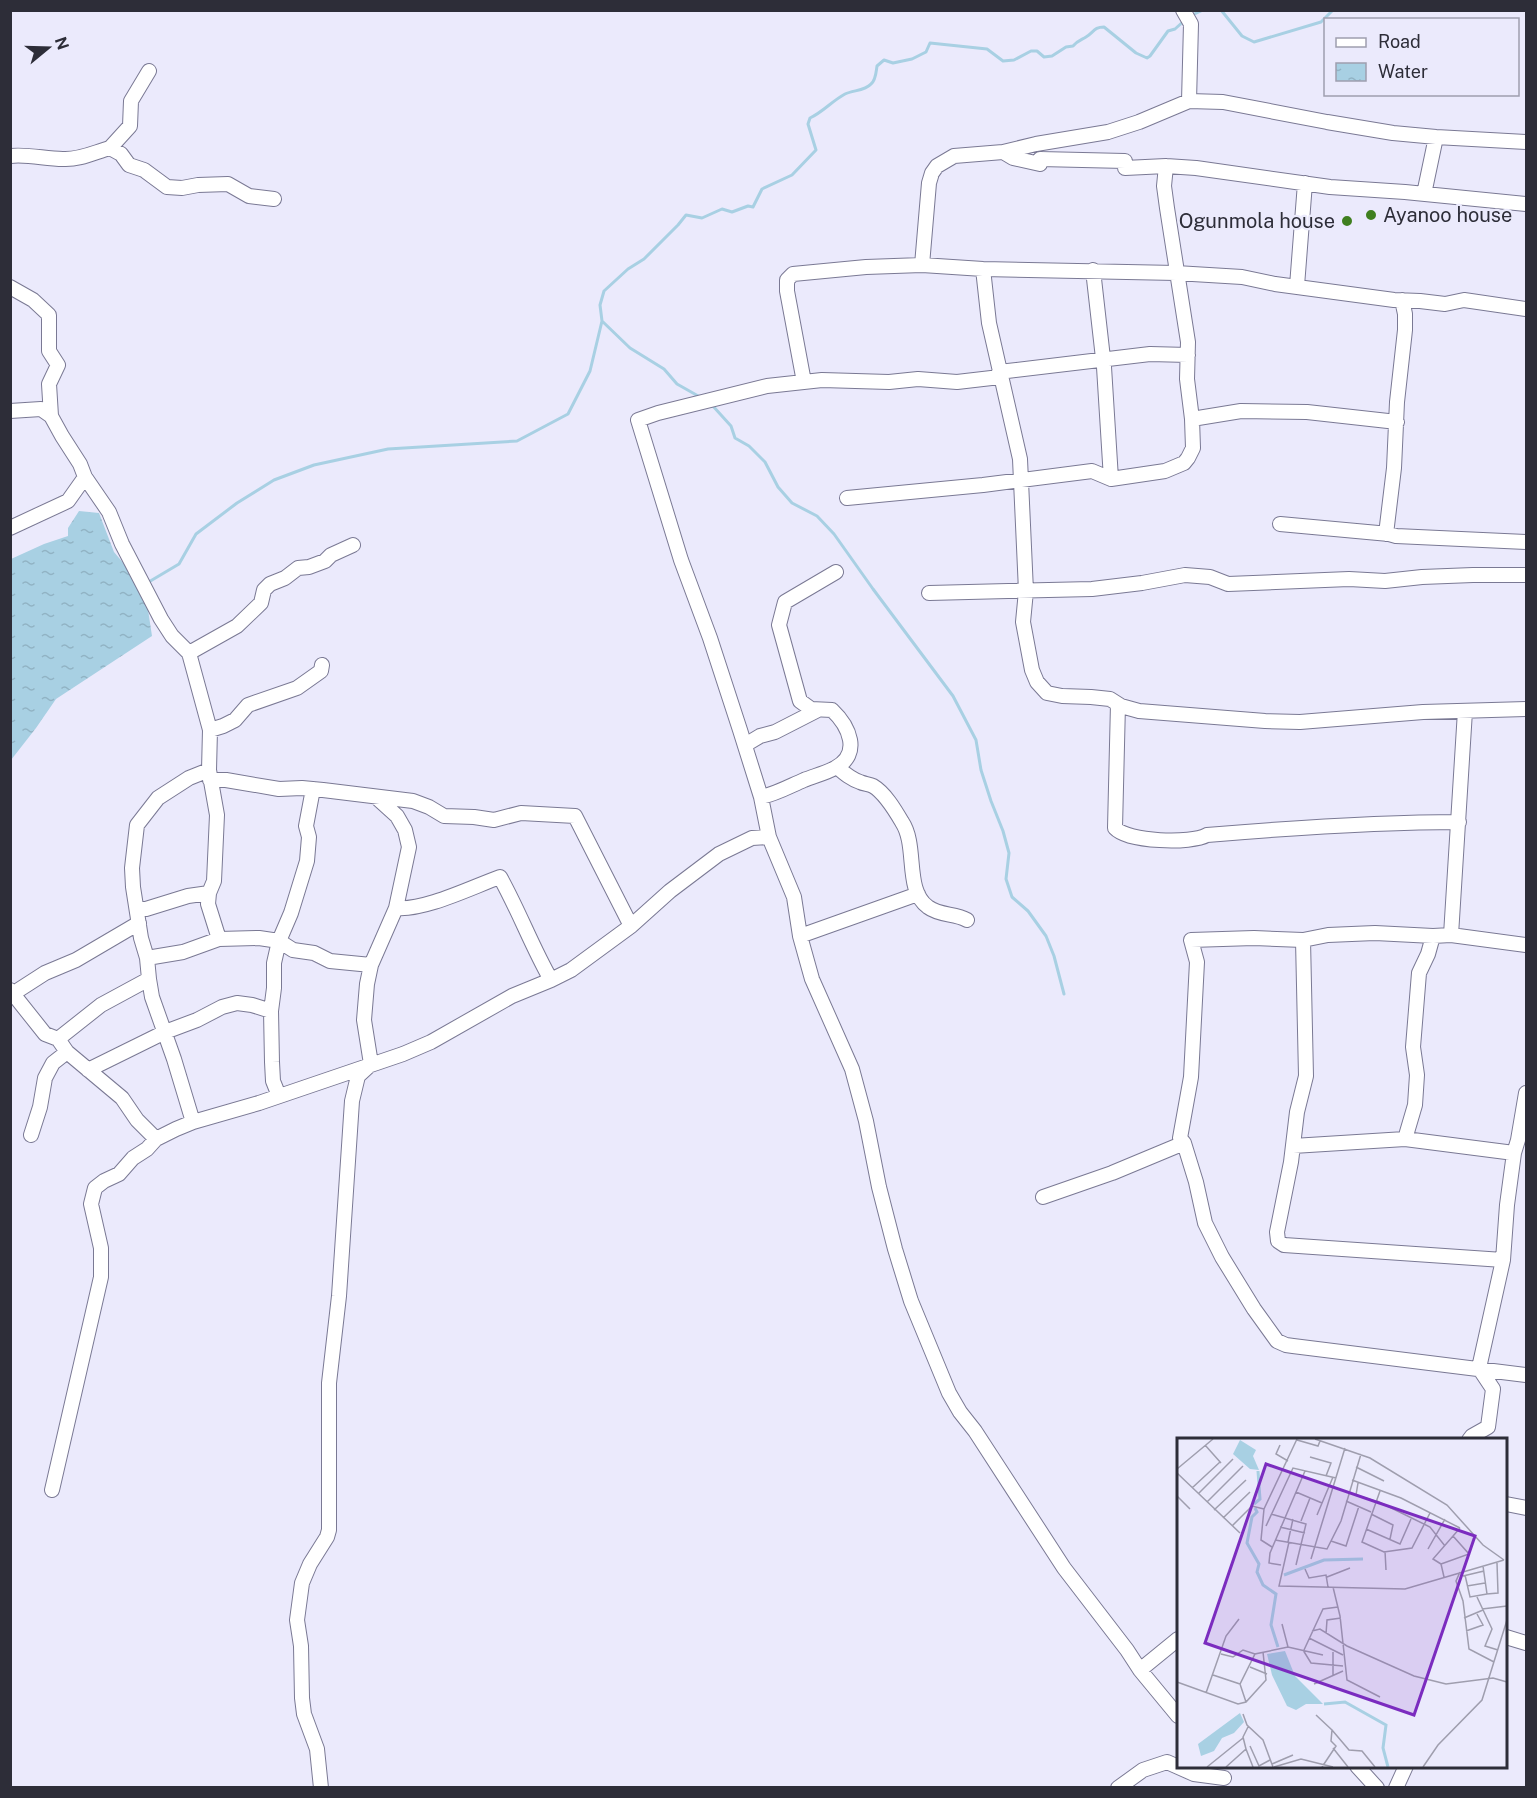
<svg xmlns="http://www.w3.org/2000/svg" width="1537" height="1798" font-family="'Public Sans',sans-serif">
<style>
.water{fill:url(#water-ripples)}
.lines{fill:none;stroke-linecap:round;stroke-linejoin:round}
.stream{stroke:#a8d0e3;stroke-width:3}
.minor-casing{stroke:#7a7994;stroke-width:16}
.minor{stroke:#fff;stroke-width:14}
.poi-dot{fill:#3f7f1f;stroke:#ebeafc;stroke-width:2}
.labels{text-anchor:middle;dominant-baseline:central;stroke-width:4.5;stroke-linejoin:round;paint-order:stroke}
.poi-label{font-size:20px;fill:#2d2d38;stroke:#ebeafc;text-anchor:start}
.inset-river{fill:none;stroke:#a8d0e3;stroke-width:3}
.inset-road{fill:none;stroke:#9f9eae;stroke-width:1.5}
.view{fill:#7b2cbf;fill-opacity:0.15;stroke:#7b2cbf;stroke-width:3}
.inset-edge{fill:none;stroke:#2d2d38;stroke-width:3}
</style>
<defs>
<pattern id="water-ripples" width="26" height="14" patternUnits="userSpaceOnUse" patternTransform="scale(1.5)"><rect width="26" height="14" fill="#a8d0e3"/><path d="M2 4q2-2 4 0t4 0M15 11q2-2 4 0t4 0" fill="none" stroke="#91b3c4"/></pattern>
</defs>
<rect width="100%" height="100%" fill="#ebeafc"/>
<!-- water -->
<path class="water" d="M79,511L99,513L114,552L131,572L147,603L152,636L56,699L36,728L11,760V559L44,544L68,536V528Z"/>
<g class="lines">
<!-- stream -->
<path class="stream" d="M1221,10L1242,36L1254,42L1321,22L1333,10
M1190,16L1203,10
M602,321L630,348L664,369L677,384L700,397
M712,405L731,426L735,438L749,446L765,462L778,487L792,503L817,516L834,534L873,589L953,696L976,740L981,770L991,801L1003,831L1009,853L1006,879L1012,897L1028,911L1046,936L1054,956L1064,994
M147,583L179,564L196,534L237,503L274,480L314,465L388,449L517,441L568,414L590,371L602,321L600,305L604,291L628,269L644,259L678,225L686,215L702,218L722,209L732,212L748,206L753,207L762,189L792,175L816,150L808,124L810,118C823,112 832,101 845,94C853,90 865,91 871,84C876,80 876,72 877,66L884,60L893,63L912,59L926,52L930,43L987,49L1003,61L1014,60L1031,51H1037L1044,57L1052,56L1066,47L1073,46C1077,41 1081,40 1086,37C1094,32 1094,27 1104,27L1136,53L1147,58L1150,56L1168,31L1175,29L1185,20"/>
<!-- minor casing -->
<g class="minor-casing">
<path id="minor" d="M1183,10L1191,24L1189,101
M110,148L130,126L131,101L149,71
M1003,152L1013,158L1040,164V159L1125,161V168L1166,166L1196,168L1330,187L1405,192L1526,204
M10,156C29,154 45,159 63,159C80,160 95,152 110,148L121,154L129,165L144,170L167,187L182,188L198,185L228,184L249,196L274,199
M1424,194L1436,137
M922,265L929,183L932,173L937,166L954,156L1003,152L1036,144L1108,132L1139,122L1189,101L1223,102L1327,122L1393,133L1436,137L1526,142
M983,269L989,323L1020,459L1026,591L1023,622L1032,670L1037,682L1047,693L1062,696L1091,697L1110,699L1121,706L1139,711L1265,721L1300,722L1423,712L1526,709
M1093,270L1104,367L1111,479
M1297,286L1305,183
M10,287L33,300L49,315V351L58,365L49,384L51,416
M999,372L1150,354L1188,355
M1000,377L957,382L918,379L889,382L822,380L767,386L658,413L638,420L681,560L710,638L740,730L761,797L769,837L794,897L800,936L812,979L852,1069L866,1121L879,1187L895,1249L911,1301L949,1393L960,1412L975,1431L1064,1568L1127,1650L1140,1670L1178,1716
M804,382L787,291V280L793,274L866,267L922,265L983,269L1176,273L1242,277L1275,284L1394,300L1420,301L1445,304L1464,300L1526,309
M10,411L41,409L51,416L62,436L80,464L85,477L109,512L122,544L161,619L172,636L189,653L210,730L209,770L217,815L214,881L209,893L208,904L219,939
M1192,419L1241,411L1307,412L1397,422
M847,498L983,485L1092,471L1111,479L1165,471L1184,463L1188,458L1193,448L1192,419L1187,379L1188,342L1167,208L1164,186L1166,166
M1280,524L1389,534L1396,536L1526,542
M10,528L68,501L85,477
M1386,534L1394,468L1397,402L1405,330V314L1402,300
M929,593L1092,589L1142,583L1185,575L1210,577L1228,584L1349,579L1385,581L1422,577L1473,575H1526
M189,653L237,626L261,603L264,590L270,584L285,578L298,568L309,567L325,561L331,555L353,545
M1118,704L1115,828C1128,842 1191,844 1207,835C1291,828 1375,822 1459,822
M210,730L223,726L235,720L248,705L297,688L321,671L322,665
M745,745L760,736L775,732L818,710
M837,767C845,774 851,779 860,782C864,784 869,784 873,786C885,793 895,810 902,822C918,846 904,890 928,907C940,916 955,913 967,920
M210,780H226L279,789L302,788L323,790L413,801L429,807L444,816L474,817L494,820L521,813L575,816L631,926
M761,797C776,794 790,786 804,780C814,776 826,773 835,768C862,754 849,726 832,710L811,709L800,701L779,625L785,602L836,572
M396,908C424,911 472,887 500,877C519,911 532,947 551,980
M137,909H146L188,896L209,893
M1451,935L1465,711
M800,936L918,894
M1303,940L1306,1076L1297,1112L1291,1162L1277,1232L1278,1241L1284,1245L1503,1260
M1526,945L1451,935L1433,936L1375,933L1328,935L1303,940L1254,938L1191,940L1197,962L1191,1077L1180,1138L1184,1143L1196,1182L1205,1223L1222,1257L1254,1309L1277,1341L1286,1345L1293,1346L1526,1375
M147,958L183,952L219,939L259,938L279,941L293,950L314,953L330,961L371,965
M10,990L45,1034L58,1039L67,1052L122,1098L137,1120L156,1139
M14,993L45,973L76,960L139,923
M58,1039L101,1005L149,979
M88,1070L165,1032L197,1020L222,1007L237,1003L252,1005L271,1011
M279,1096L273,1081L272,1062L271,1011L274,988V963L279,941L291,913L307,861L309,837L306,826L313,789
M193,1122L174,1059L152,997L149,979L147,958L141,938L133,887L132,868L137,825L158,798L189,778L209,770
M31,1135L40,1107L45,1078L53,1063L67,1052
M1405,1139L1514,1153
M1293,1146L1405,1139L1415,1105L1417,1075L1413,1047L1419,973L1428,954L1433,936
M1043,1197L1112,1173L1184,1143
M1469,1440L1472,1436L1488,1427L1493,1389L1479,1368L1503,1260L1507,1205L1514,1153L1518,1140L1526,1093
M52,1490L101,1277V1248L91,1204L95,1188L104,1181L119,1174L133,1158L147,1149L156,1139L176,1129L193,1122L259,1103L403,1054L431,1042L512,996L551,980L571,970L631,926L670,891L719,854L752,838L769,837
M1506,1504L1526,1508
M1506,1637L1526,1643
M1140,1670L1178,1639
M1357,1766L1377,1788
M321,1788L317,1749L304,1714L302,1698L301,1646L297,1620L302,1583L310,1564L327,1537L329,1530V1383L339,1296L352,1101L358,1076L371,1064L364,1020L367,984L371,965L396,908L409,847L405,830L397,816L376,797
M1118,1788L1143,1770L1167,1762L1194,1774L1224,1778
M1396,1788L1406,1766"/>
</g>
<!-- minor -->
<use href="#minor" class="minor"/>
</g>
<!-- markers -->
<g class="poi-dot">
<circle cx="1371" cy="215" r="6"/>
<circle cx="1347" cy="221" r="6"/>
</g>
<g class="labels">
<!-- poi labels -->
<g class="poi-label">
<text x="1383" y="215">Ayanoo house</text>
<text x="1335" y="221" text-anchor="end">Ogunmola house</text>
</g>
</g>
<!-- overview -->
<g transform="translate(1177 1438)">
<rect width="330" height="330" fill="#ebeafc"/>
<path d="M63,2L79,12L76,18L82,32L73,31L56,16ZM108,213L118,238L146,266H129L119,272L110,268L95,237L90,216ZM63,275L67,284L57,295L45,300L37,313L24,318L21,306Z" fill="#a8d0e3"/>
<path class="inset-river" d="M77,66L83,61L81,33M78,70L80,74L75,79L70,105L82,126L80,134L86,147L99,156L94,187L101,209M107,137L147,122L186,121M147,266L168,264L209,287L206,310L211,329"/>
<path class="inset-road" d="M138,1L193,20L270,67L306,107L327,122M120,2L141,8L143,3M28,7L44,25M103,7L99,16L111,23M133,19L154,25L149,38M179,29L207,43M0,31L36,1M0,35L63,95M175,42L224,60L283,90M181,45L179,57L198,63M15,50L43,24M203,53L185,104L207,114L235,110L253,75M119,54L145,65M21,56L56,21M0,58L13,71M169,63L194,74M200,63L253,89L268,108M30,64L66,28M37,72L69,42M94,76L129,86L119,127M194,76L216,87L213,101M140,77L156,39M46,80L73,54M124,83L133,60M55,88L75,68L87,71M89,88L116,30L159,40M103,89L128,95M189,91L223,106L234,81M98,102L150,111L164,83L184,16M154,103L169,108L182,68M111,104L116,81M112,104L102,148L228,151L327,122M95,109L84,102L87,71L120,1M251,111L268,81M208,113L209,132M134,121L168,10M264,126L256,121L283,90M104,127L92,125L93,115L128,33M306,128L310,156L321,155L320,125M128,131L132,140L149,137L151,149M283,134L279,143L286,163L292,211L317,224M288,137L293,159L310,156M286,138L307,133M150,139L173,130M267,139L264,126L292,116L276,98M290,148L308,145M156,149L163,178L170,242L203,259M300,159L315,191L308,208L321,212M305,171L330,168M287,180L306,172M105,186L111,209M135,193L143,191L170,208L237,238L269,246L316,240L330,244M289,193L306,187L300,176M149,196L150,182L164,180M132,200L166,217M126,212L134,225L166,228M127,212L146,171L161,169M44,216L56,219L66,212L78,216M73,229L90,236M36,237L63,246L78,216L111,209L146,217M156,238V214M0,244L61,266L69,264L89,242L86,214M63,246L69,264M137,246L166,233M29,255L49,198L62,181M66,276L70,287L86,302L96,329M139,277L155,292L154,303L159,308L145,329M155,292L172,312L185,313L198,329M73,308L82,328L93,322M156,310L171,329M69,311L76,329M95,326L116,317M30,329L66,300M49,329L69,311L66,299L71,289M97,329L124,321L156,329M246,329L261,307L305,262L330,182"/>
<path class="view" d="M89,26L298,98L237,277L28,205Z"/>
<rect width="330" height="330" class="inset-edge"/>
</g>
<!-- border -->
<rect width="1537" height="1798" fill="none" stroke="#2d2d38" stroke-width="24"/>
<!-- legend -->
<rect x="1324" y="18" width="195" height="78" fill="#ebeafc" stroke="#9f9eae" stroke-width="1.5"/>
<rect x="1336" y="38" width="30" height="9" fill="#ffffff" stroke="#9f9eae" stroke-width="1.5"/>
<text x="1378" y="48" font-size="18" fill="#2d2d38">Road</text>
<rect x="1336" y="63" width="30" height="18" fill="url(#water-ripples)" stroke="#9f9eae" stroke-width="1.5"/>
<text x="1378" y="78" font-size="18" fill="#2d2d38">Water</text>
<!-- north arrow -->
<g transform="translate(48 48) rotate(71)" stroke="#ebeafc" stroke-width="4.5" paint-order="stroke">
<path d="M0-4.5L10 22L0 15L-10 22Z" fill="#2d2d38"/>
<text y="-9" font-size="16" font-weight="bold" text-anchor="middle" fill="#2d2d38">N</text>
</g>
</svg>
